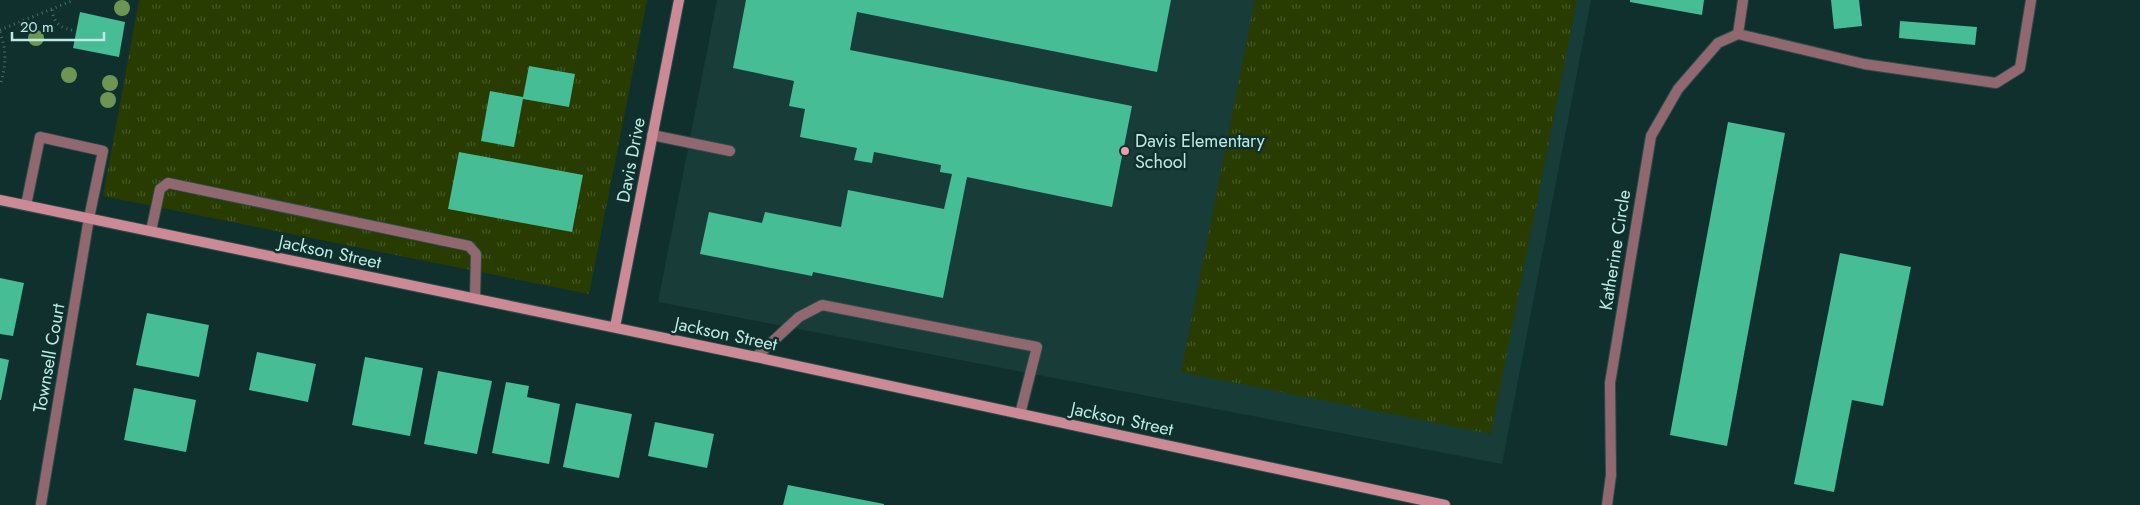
<svg xmlns="http://www.w3.org/2000/svg" width="2140" height="505" font-family="Jost,sans-serif">
<style>
.built{fill:#183c38}
.park{fill:url(#park-tufts)}
.building{fill:#47bd95}
.lines{fill:none;stroke-linecap:round;stroke-linejoin:round}
.lane-casing{stroke:#2c4e4a;stroke-width:12}
.street-casing{stroke:#2c4e4a;stroke-width:12}
.secondary-casing{stroke:#2c4e4a;stroke-width:12}
.path{stroke:#4a6e6a;stroke-width:3;stroke-dasharray:1 4;stroke-linecap:butt}
.lane{stroke:#91686f;stroke-width:10}
.street{stroke:#91686f;stroke-width:10}
.secondary{stroke:#cc8a96;stroke-width:10}
.tree{fill:#6e9554}
.poi-dot{fill:#f39aab;stroke:#10302d;stroke-width:2}
.labels{text-anchor:middle;dominant-baseline:central;stroke-width:5;stroke-linejoin:round;paint-order:stroke}
.poi-label{font-size:18px;fill:#bdeae4;stroke:#10302d;text-anchor:start}
.street-label{font-size:18px;fill:#bdeae4;stroke:#10302d}
</style>
<defs>
<pattern id="park-tufts" width="24" height="20" patternUnits="userSpaceOnUse" patternTransform="scale(1.25)"><rect width="24" height="20" fill="#283b01"/><path d="M3 7l-1-3M5 7V3M7 7l1-3M15 17l-1-3M17 17v-4M19 17l1-3" fill="none" stroke="#455826"/></pattern>
</defs>
<rect width="100%" height="100%" fill="#10302d"/>
<!-- built -->
<path class="built" d="M717,0H1591L1502,464L658,302Z"/>
<!-- park -->
<path class="park" d="M139,0H647L589,294L103,196Z
M1255,0H1577L1491,434L1181,372Z"/>
<!-- building -->
<path class="building" d="M746,0H1171L1157,72L857,12L850,50L1132,106L1112,207L967,177L943,298L813,272L812,276L700,254L709,212L762,223L765,212L841,227L848,190L944,209L952,174L940,172L941,165L874,152L872,163L854,160L857,148L800,137L805,109L789,106L794,81L733,68Z
M1630,0H1704L1702,15L1630,2Z
M1831,0H1859L1862,26L1834,29Z
M80,12L125,22L119,57L73,48Z
M1900,21L1977,27L1975,45L1899,38Z
M529,66L575,74L569,107L523,99L514,147L481,141L490,91L523,97Z
M1728,122L1785,133L1727,446L1670,435Z
M459,152L583,175L572,232L448,209Z
M1840,253L1911,267L1883,406L1852,400L1834,492L1794,484Z
M0,278L24,283L13,336L0,334Z
M147,313L209,325L199,377L136,365Z
M257,352L316,364L308,402L249,390Z
M365,357L423,368L410,436L352,425Z
M0,358L9,360L1,400H0Z
M438,371L492,381L477,454L424,444Z
M506,382L529,386L527,397L560,404L549,464L492,453Z
M134,388L196,400L186,452L124,440Z
M576,403L632,414L619,478L563,467Z
M655,422L714,434L707,468L648,456Z
M788,485L884,504V505H783Z"/>
<g class="lines">
<!-- lane casing -->
<g class="lane-casing">
<path id="lane" d="M652,135L730,151
M26,205L40,137L103,151L89,218
M151,231L160,189L168,183L469,246L476,254L475,298
M756,357L799,317L822,305L1037,347L1020,414"/>
</g>
<!-- street casing -->
<g class="street-casing">
<path id="street" d="M1743,0L1738,34L1864,64L1996,83L2020,68L2031,0
M41,504L89,218
M1607,505L1611,475L1610,383L1651,136L1678,89L1718,43L1738,34"/>
</g>
<!-- secondary casing -->
<g class="secondary-casing">
<path id="secondary" d="M0,200L756,357L1445,505
M615,327L679,0"/>
</g>
<!-- path -->
<path class="path" d="M52,10C54,25 62,28 76,31
M0,30L74,0
M0,32C7,51 6,67 0,86"/>
<!-- lane -->
<use href="#lane" class="lane"/>
<!-- street -->
<use href="#street" class="street"/>
<!-- secondary -->
<use href="#secondary" class="secondary"/>
</g>
<!-- trees -->
<g class="tree">
<circle cx="122" cy="8" r="8"/>
<circle cx="36" cy="38" r="8"/>
<circle cx="69" cy="75" r="8"/>
<circle cx="110" cy="83" r="8"/>
<circle cx="108" cy="100" r="8"/>
</g>
<!-- markers -->
<circle class="poi-dot" cx="1125" cy="151" r="5"/>
<g class="labels">
<!-- poi labels -->
<g class="poi-label">
<text x="1135" y="141">Davis Elementary<tspan x="1135" dy="21">School</tspan></text>
</g>
<!-- street labels -->
<g class="street-label">
<text transform="translate(631 160) rotate(-79)">Davis Drive</text>
<text transform="translate(1615 250) rotate(-81)">Katherine Circle</text>
<text transform="translate(330 252) rotate(12)">Jackson Street</text>
<text transform="translate(726 334) rotate(12)">Jackson Street</text>
<text transform="translate(49 358) rotate(-80)">Townsell Court</text>
<text transform="translate(1122 419) rotate(12)">Jackson Street</text>
</g>
</g>
<!-- scale -->
<path d="M12 32v8h92v-8" fill="none" stroke="#bdeae4" stroke-width="2.5"/>
<text x="20" y="32" font-size="15" fill="#bdeae4" stroke="#10302d" stroke-width="4" paint-order="stroke">20 m</text>
</svg>
